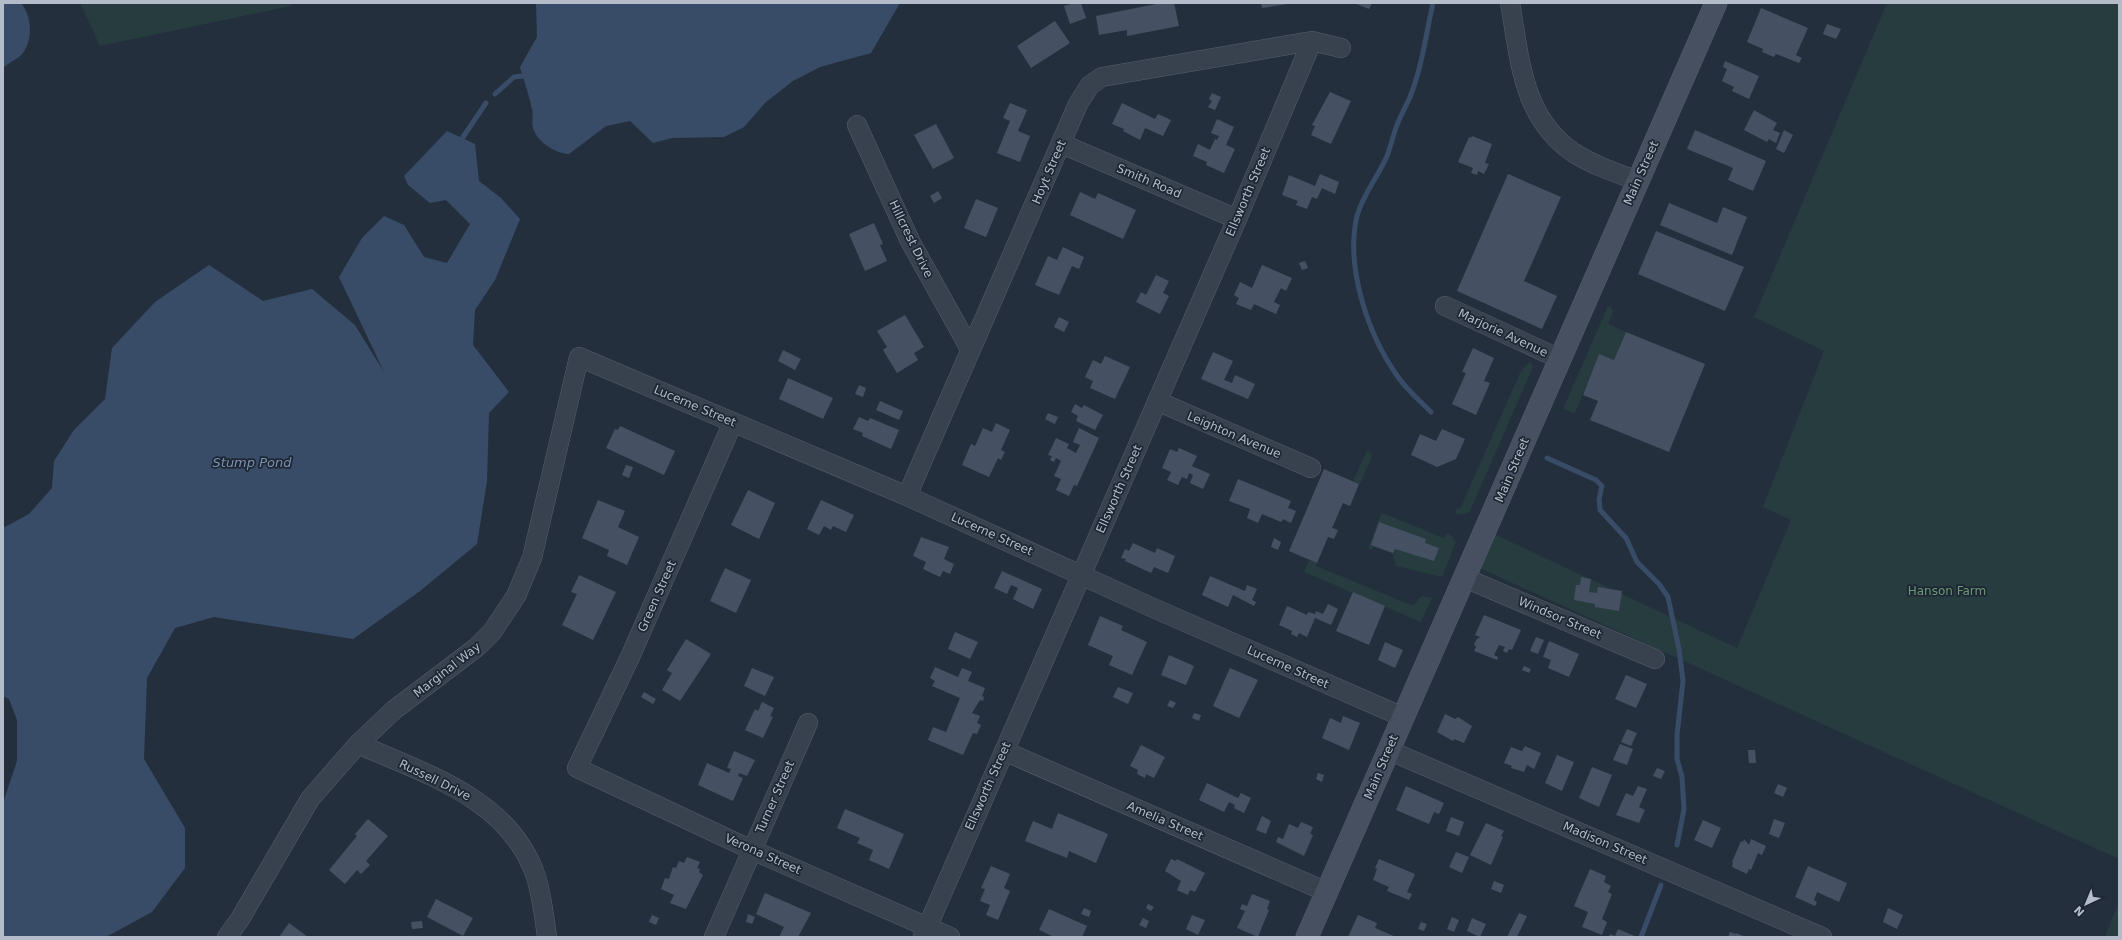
<svg xmlns="http://www.w3.org/2000/svg" width="2122" height="940" font-family="'DejaVu Sans',sans-serif">
<style>
.green{fill:#263c3f}
.water{fill:#394c67}
.lines{fill:none;stroke-linecap:round;stroke-linejoin:round}
.stream{stroke:#394c67;stroke-width:5}
.building{fill:#455162}
.minor-casing{stroke:#565f6c;stroke-width:20}
.secondary-casing{stroke:#565f6c;stroke-width:23}
.minor{stroke:#38414e;stroke-width:19}
.secondary{stroke:#465061;stroke-width:22}
.labels{text-anchor:middle;dominant-baseline:central;stroke-width:3.5;stroke-linejoin:round;paint-order:stroke}
.street-label{font-size:12px;fill:#b4bcc9;stroke:#1d2633}
.park-label{font-size:12px;fill:#6b9a76;stroke:#1d2633}
.water-label{font-size:13px;font-style:italic;fill:#7c92b1;stroke:#1d2633}
</style>
<rect width="100%" height="100%" fill="#242f3e"/>
<!-- green -->
<path class="green" d="M80,3H290L291,6L100,46Z
M1887,3H2119V859L1475,566L1492,533L1737,648L1791,520L1763,507L1824,351L1754,317Z
M1608,306L1611,307L1613,312L1608,324L1626,332L1614,360L1599,354L1576,411L1574,413L1563,409Z
M1528,363H1531L1533,367L1470,511L1464,514H1455L1457,508L1460,509L1520,373Z
M1367,451L1371,452L1372,456L1361,482L1359,484L1353,481Z
M1381,514H1385L1444,538L1447,533L1452,536L1456,542L1442,577L1396,566L1392,553L1374,547L1372,550L1368,549Z
M1309,560L1317,563L1316,566L1414,606L1418,599L1422,596L1432,598L1421,622L1304,572Z
M2119,902V937H2105Z"/>
<!-- water -->
<path class="water" d="M3,3H21C32,16 33,39 23,53C19,59 9,62 3,68Z
M536,3H900L871,53L820,67L793,81L766,102L744,127L724,137L672,138L653,143L630,121L606,126L569,154C555,153 538,143 533,128C531,122 534,115 532,109C529,95 524,81 520,67L537,37Z
M447,131L475,144L479,181L501,198L520,219L495,280L475,310L473,345L509,392L489,413L487,481L477,544L420,591L353,639L214,617L175,628L147,678L144,759L185,828V868L152,912L106,937H3V803L17,761V720L9,699L3,696V528L29,514L52,488L54,461L74,430L105,399L112,348L155,302L209,265L263,301L312,289L355,325L384,372L339,277L362,238L384,216L404,225L424,257L447,263L470,224L446,200L430,203L408,185L404,176Z"/>
<g class="lines">
<!-- stream -->
<path class="stream" d="M495,94L514,77L523,76
M463,137L486,103
M1431,412C1420,401 1407,390 1398,377C1368,335 1345,267 1357,216C1363,194 1378,177 1387,156C1391,146 1393,135 1397,125C1401,115 1406,106 1410,97C1422,67 1426,34 1433,3
M1547,458L1596,480L1602,486L1599,499L1600,510L1626,538L1637,562L1659,584L1668,597L1679,649L1683,681L1677,735V759L1682,777L1684,809L1677,845
M1641,937L1661,885"/>
</g>
<!-- building -->
<path class="building" d="M1074,3H1081L1086,18L1070,24L1064,6Z
M1161,3H1174L1179,26L1127,36V30L1099,35L1096,16Z
M1261,3H1287V4L1262,8Z
M1354,3H1372L1369,9Z
M1761,8L1808,28L1796,55L1802,58L1799,63L1776,54L1774,57L1762,52L1763,49L1747,42Z
M1055,21L1070,43L1031,68L1017,46Z
M1827,24L1841,29L1836,39L1823,34Z
M1725,61L1759,76L1749,99L1732,91L1734,87L1722,81L1727,69L1723,67Z
M1330,92L1351,101L1331,144L1311,135L1315,126L1312,125Z
M1212,93L1221,97L1215,110L1208,107L1212,101L1209,99Z
M1010,103L1027,110L1018,131L1030,136L1020,162L997,153L1010,121L1003,118Z
M1122,103L1155,119L1158,114L1171,120L1163,136L1145,128L1140,140L1123,131L1124,129L1112,124Z
M1754,110L1777,123L1773,130L1780,133L1776,143L1769,139L1767,142L1744,130Z
M1217,119L1234,127L1226,145L1235,149L1224,173L1206,165L1207,162L1193,156L1198,144L1210,150L1215,139L1217,140L1219,136L1211,133Z
M936,124L954,158L933,169L914,135Z
M1695,130L1766,161L1753,191L1728,180L1733,168L1687,149Z
M1784,130L1793,135L1784,153L1776,149Z
M1472,136L1492,144L1485,163L1489,164L1484,174L1478,171L1477,175L1471,173L1473,168L1458,162L1469,137L1471,138Z
M1320,174L1339,182L1335,194L1322,188L1317,199L1312,197L1307,209L1296,205L1298,201L1282,195L1289,175L1315,186Z
M1508,174L1561,197L1524,281L1557,296L1542,329L1457,291Z
M938,191L942,198L934,203L930,196Z
M1080,192L1095,199L1098,193L1136,210L1123,239L1070,215Z
M976,199L998,208L986,237L964,228Z
M1669,203L1717,223L1723,207L1747,217L1732,255L1660,225Z
M874,223L883,244L880,245L887,261L865,271L849,234Z
M1656,231L1744,267L1725,311L1638,274Z
M1063,247L1084,257L1079,269L1072,266L1059,295L1035,285L1048,256L1057,260Z
M1305,261L1308,268L1302,270L1299,263Z
M1262,265L1292,278L1286,291L1281,288L1274,302L1280,305L1276,314L1254,304L1251,310L1236,304L1239,298L1234,295L1240,282L1252,288Z
M1156,275L1169,281L1163,293L1169,296L1160,314L1136,302L1141,292L1146,295Z
M905,315L924,347L914,353L918,360L897,373L883,350L887,347L877,331Z
M1059,317L1069,322L1064,332L1054,327Z
M1626,332L1705,364L1669,452L1590,420L1598,401L1583,395L1599,354L1614,360Z
M1473,348L1494,358L1484,381L1490,383L1476,415L1452,404L1466,373L1462,372Z
M783,350L801,359L795,370L778,361Z
M1213,352L1233,361L1224,380L1232,383L1235,375L1255,384L1248,399L1201,379Z
M1105,356L1130,367L1115,399L1090,388L1093,381L1085,377L1093,360L1101,364Z
M788,378L833,398L823,419L779,399Z
M859,385L866,388L863,397L855,394Z
M880,401L903,411L899,420L876,410Z
M1075,404L1082,408L1084,405L1103,415L1095,430L1076,421L1078,416L1071,412Z
M1048,413L1058,417L1055,424L1045,419Z
M859,417L868,421L870,418L899,430L891,449L862,436L863,433L853,429Z
M996,423L1010,430L1001,450L1005,452L1001,460L998,458L989,477L962,465L971,444L975,446L983,428L992,432Z
M620,426L675,451L664,475L606,448L615,429L618,430Z
M1079,428L1099,438L1077,486L1074,485L1069,496L1056,490L1061,479L1054,476L1061,461L1056,458L1054,462L1050,460L1052,456L1048,455L1056,438L1069,444L1067,448L1076,453L1080,445L1073,442Z
M1442,429L1465,439L1456,459L1437,467L1411,455L1420,434L1436,441Z
M1179,448L1197,456L1192,466L1210,474L1203,489L1190,483L1193,475L1189,473L1187,479L1182,477L1178,485L1167,480L1171,472L1162,468L1170,449L1177,452Z
M626,465L633,467L629,478L622,475Z
M1324,469L1359,484L1350,506L1343,503L1332,528L1338,530L1334,539L1328,537L1317,563L1289,551Z
M1238,479L1291,501L1288,508L1296,511L1291,523L1283,519L1281,522L1262,514L1258,523L1247,518L1250,509L1229,501Z
M748,490L775,503L759,539L731,525Z
M598,500L625,511L618,527L639,537L627,565L607,556L609,550L582,538Z
M821,500L854,515L846,532L833,526L831,530L824,526L819,535L807,529Z
M1379,522L1426,539L1425,543L1439,548L1434,561L1395,549L1393,553L1371,545Z
M921,537L949,547L944,559L954,564L950,574L943,571L940,577L923,569L926,562L913,556Z
M1274,538L1281,542L1278,550L1271,547Z
M1133,543L1155,553L1157,548L1175,556L1168,573L1154,567L1151,573L1125,561L1126,559L1121,558L1125,549L1129,551Z
M725,568L751,580L736,613L710,601Z
M1002,571L1042,589L1033,609L1013,599L1018,588L1011,585L1007,594L994,588Z
M579,575L616,592L593,640L562,625L577,594L571,592Z
M1210,576L1245,591L1247,585L1257,589L1252,600L1256,602L1254,606L1233,595L1228,607L1202,595Z
M1581,577L1591,579L1589,592L1597,593L1598,587L1622,591L1619,611L1595,607V604L1574,600L1576,585H1580Z
M1353,592L1385,606L1369,645L1336,631Z
M1328,604L1338,609L1331,625L1315,618L1307,637L1299,633L1297,637L1291,634L1292,631L1279,625L1287,606L1307,615L1308,612L1315,614L1316,611L1323,614Z
M1484,615L1521,630L1512,650L1509,649L1507,653L1503,651L1505,647L1499,645L1494,655L1498,657L1497,660L1474,651L1476,647L1474,644L1477,639L1480,637L1475,635Z
M1100,616L1123,626L1121,630L1147,642L1132,675L1109,665L1113,656L1088,645Z
M955,632L978,642L970,659L948,649Z
M1536,637L1544,640L1538,654L1530,651Z
M686,639L711,654L680,701L662,690L672,673L667,670Z
M1549,641L1579,654L1569,677L1548,668L1551,660L1543,657Z
M1385,642L1403,650L1395,668L1378,660Z
M1169,655L1194,666L1186,685L1161,675Z
M1524,666L1531,669L1529,673L1522,670Z
M935,667L958,677L962,668L972,672L968,681L985,688L982,696L984,697L983,701L980,700L972,713L980,716L977,723L981,725L977,734L973,733L963,755L928,740L933,727L946,732L960,698L932,686L935,681L930,678Z
M752,668L774,677L765,696L744,686Z
M1230,668L1258,680L1239,718L1213,706Z
M1626,675L1647,684L1636,708L1615,699Z
M1118,687L1133,693L1128,704L1113,697Z
M644,692L656,699L653,704L641,697Z
M1170,700L1176,703L1173,708L1167,706Z
M762,702L774,708L770,716L773,717L763,738L745,730L755,709L758,711Z
M1194,713L1201,715L1199,721L1192,718Z
M1445,714L1455,719L1458,717L1472,726L1464,743L1454,739L1453,741L1437,732Z
M1343,716L1360,723L1349,750L1322,738L1330,718L1341,723Z
M1627,729L1637,733L1631,746L1621,742Z
M1620,744L1633,749L1627,765L1613,760Z
M1141,745L1165,757L1154,778L1146,774L1145,778L1137,774L1138,770L1130,766Z
M1525,746L1541,753L1534,769L1527,765L1524,772L1511,768L1512,766L1504,763L1511,747L1522,751Z
M1748,750H1755L1756,763H1749Z
M734,751L755,760L747,776L739,773L738,776L743,778L733,801L698,785L707,763L729,773L731,769L727,768Z
M1557,755L1574,762L1562,791L1545,783Z
M1592,767L1612,775L1599,807L1579,798Z
M1657,768L1665,771L1661,779L1653,776Z
M1318,773L1324,775L1322,782L1316,779Z
M1207,783L1238,798L1241,793L1251,798L1244,813L1234,808L1235,805L1229,802L1224,812L1199,800Z
M1778,784L1787,788L1783,797L1774,793Z
M1406,786L1444,803L1439,814L1434,812L1429,824L1396,810Z
M1638,786L1647,789L1639,807L1645,810L1639,823L1616,815L1626,793L1633,796Z
M845,809L904,834L889,869L869,860L873,850L857,843L860,838L837,828Z
M1058,813L1108,834L1096,863L1069,851L1067,858L1025,841L1033,821L1052,829Z
M1262,816L1271,821L1266,834L1256,830Z
M1451,817L1464,822L1459,836L1446,831Z
M368,819L388,836L366,861L370,865L361,874L357,870L345,884L329,870L357,836L355,834Z
M1774,819L1785,823L1779,838L1769,834Z
M1703,820L1721,828L1712,848L1694,840Z
M1301,822L1313,827L1310,834L1313,835L1304,856L1276,842L1278,837L1283,839L1289,824L1298,828Z
M1486,823L1504,831L1501,836L1503,837L1491,865L1470,855Z
M1744,839L1749,845L1751,839L1766,846L1762,855L1758,853L1751,870L1749,869L1747,874L1732,867L1733,863L1732,862L1741,841L1743,842Z
M1456,852L1469,857L1462,873L1449,867Z
M687,857L700,862L697,868L700,869L699,872L703,875L686,909L670,903L674,895L661,889L665,878L669,879L673,867L676,868L679,861L684,863Z
M1171,859L1176,861L1177,859L1205,873L1195,892L1190,890L1188,895L1177,890L1181,881L1165,871Z
M1379,859L1415,874L1407,892L1412,894L1409,900L1387,891L1389,887L1373,880L1377,869L1375,868Z
M991,866L1010,874L1004,888L1010,891L998,920L986,915L990,905L980,901L985,889L981,888Z
M1808,866L1847,883L1839,902L1817,892L1814,900L1817,902L1815,906L1795,897Z
M1590,869L1606,876L1604,882L1611,886L1608,892L1612,894L1602,919L1607,922L1602,935L1582,927L1588,912L1574,906Z
M1494,881L1504,885L1501,893L1491,889Z
M765,893L811,913L798,937H779L784,927L756,914Z
M1252,894L1270,901L1267,909L1269,910L1258,937L1237,928L1245,911L1240,909L1242,904L1247,906Z
M436,899L473,918L463,936L427,917Z
M1148,904L1154,907L1151,911L1146,908Z
M1084,908L1091,911L1089,917L1081,914Z
M1888,908L1903,915L1897,929L1883,922Z
M1049,909L1087,926L1082,937H1054L1039,930Z
M1519,913L1527,916L1517,937H1507Z
M748,914L755,917L752,924L746,922Z
M652,915L659,918L656,925L649,922Z
M1192,915L1205,920L1198,935L1186,929Z
M1358,915L1377,923L1375,928L1396,937H1348Z
M1452,917L1459,920L1454,932L1447,929Z
M1143,918L1149,921L1146,928L1139,925Z
M1472,918L1486,924L1480,937L1467,931Z
M422,921L423,928L412,929L411,922Z
M1421,922L1427,924L1424,931L1418,929Z
M289,923L308,937H279Z
M1618,929L1637,937H1609L1610,934L1615,936Z
M1730,932L1735,934L1736,933L1746,937H1728Z"/>
<g class="lines">
<!-- minor casing -->
<g class="minor-casing">
<path id="minor" d="M1510,3C1520,59 1522,118 1574,153C1593,165 1616,173 1638,181
M857,125L910,241L970,349
M1062,144L1237,219
M1445,306L1560,359
M1157,401L1311,468
M733,422L630,657L577,768L752,850L950,937
M907,496L1078,104L1090,85L1102,77L1312,41L1341,48
M1465,578L1655,659
M358,744C425,774 508,798 535,874C542,894 544,916 547,937
M1388,750L1822,937
M1004,751L1327,892
M227,937L240,919L310,799L358,744L394,710L477,647L492,632L516,596L532,558L579,357L907,496L1151,607L1403,717
M714,937L808,723
M923,937L1237,219L1312,41"/>
</g>
<!-- secondary casing -->
<g class="secondary-casing">
<path id="secondary" d="M1307,937L1716,3"/>
</g>
<!-- minor -->
<use href="#minor" class="minor"/>
<!-- secondary -->
<use href="#secondary" class="secondary"/>
</g>
<g class="labels">
<!-- street labels -->
<g class="street-label">
<text transform="translate(1049 172) rotate(-67)">Hoyt Street</text>
<text transform="translate(1641 173) rotate(-66)">Main Street</text>
<text transform="translate(1149 181) rotate(23)">Smith Road</text>
<text transform="translate(1248 192) rotate(-67)">Ellsworth Street</text>
<text transform="translate(911 239) rotate(64)">Hillcrest Drive</text>
<text transform="translate(1503 333) rotate(25)">Marjorie Avenue</text>
<text transform="translate(695 406) rotate(23)">Lucerne Street</text>
<text transform="translate(1234 435) rotate(23)">Leighton Avenue</text>
<text transform="translate(1512 470) rotate(-67)">Main Street</text>
<text transform="translate(1119 489) rotate(-66)">Ellsworth Street</text>
<text transform="translate(992 534) rotate(24)">Lucerne Street</text>
<text transform="translate(657 596) rotate(-66)">Green Street</text>
<text transform="translate(1560 618) rotate(23)">Windsor Street</text>
<text transform="translate(1288 667) rotate(24)">Lucerne Street</text>
<text transform="translate(447 670) rotate(-38)">Marginal Way</text>
<text transform="translate(1381 767) rotate(-67)">Main Street</text>
<text transform="translate(435 780) rotate(26)">Russell Drive</text>
<text transform="translate(988 786) rotate(-66)">Ellsworth Street</text>
<text transform="translate(775 797) rotate(-66)">Turner Street</text>
<text transform="translate(1165 821) rotate(23)">Amelia Street</text>
<text transform="translate(1605 843) rotate(23)">Madison Street</text>
<text transform="translate(763 854) rotate(24)">Verona Street</text>
</g>
<!-- park labels -->
<g class="park-label">
<text x="1947" y="591">Hanson Farm</text>
</g>
<!-- water labels -->
<g class="water-label">
<text x="252" y="462">Stump Pond</text>
</g>
</g>
<!-- border -->
<rect width="2122" height="940" fill="none" stroke="#b4bcc9" stroke-width="8"/>
<!-- north arrow -->
<g transform="translate(2086 904) rotate(224)" stroke="#1d2633" stroke-width="3" paint-order="stroke">
<path d="M0-3L7 15L0 10L-7 15Z" fill="#b4bcc9"/>
<text y="-6" font-size="11" font-weight="bold" text-anchor="middle" fill="#b4bcc9">N</text>
</g>
</svg>
